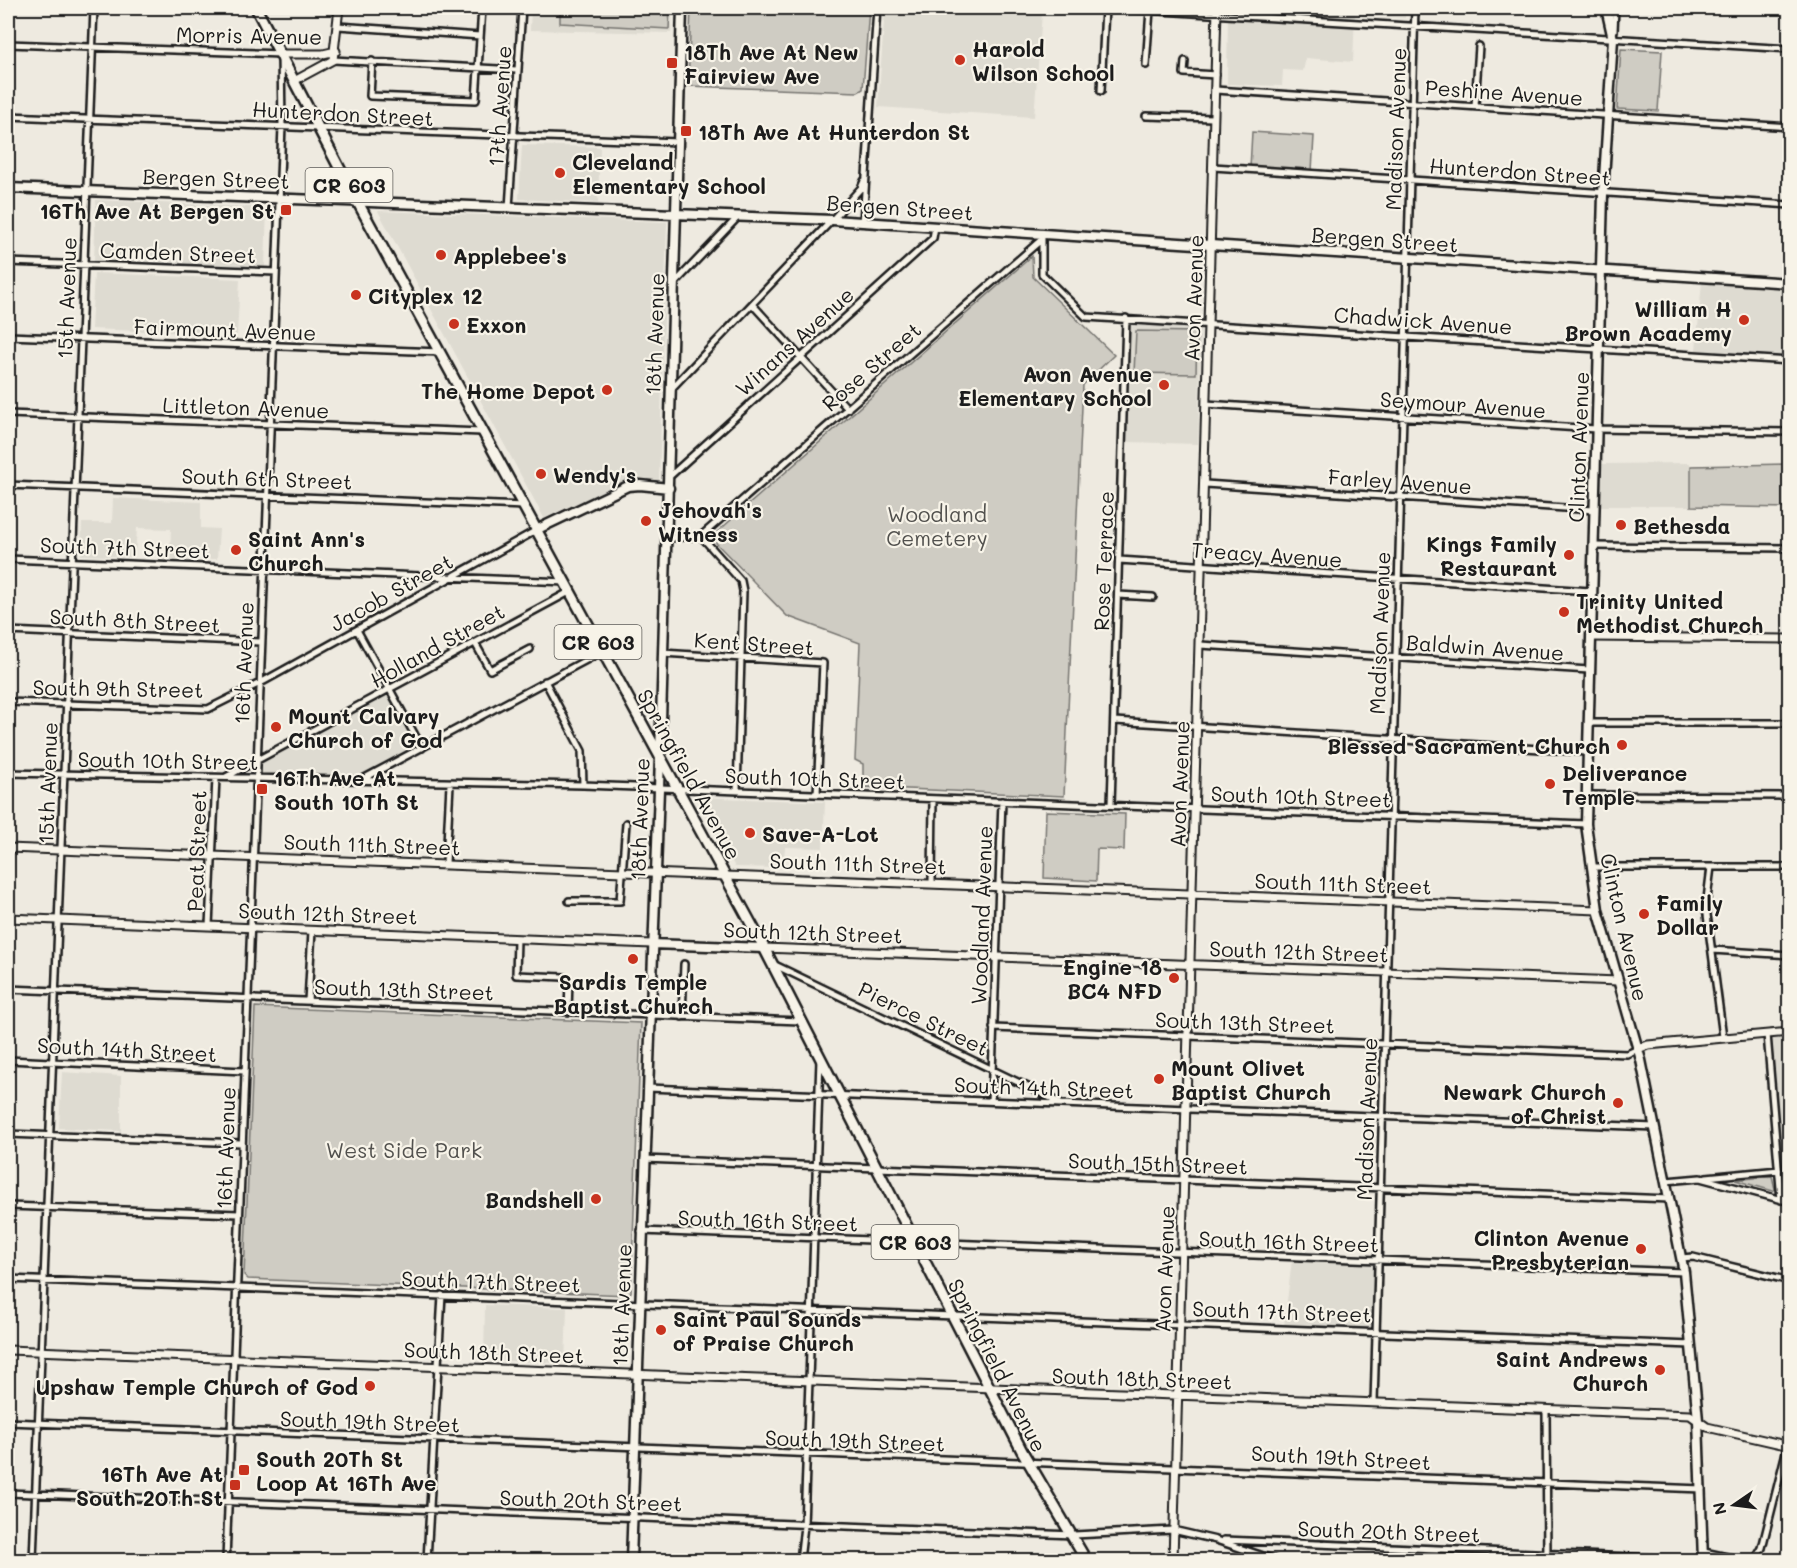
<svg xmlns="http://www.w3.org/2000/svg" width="1797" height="1568" font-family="Mali,sans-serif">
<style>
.built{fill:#dedbd1}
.green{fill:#cfccc3;stroke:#767470;stroke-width:1.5}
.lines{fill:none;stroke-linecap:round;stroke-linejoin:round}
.minor-casing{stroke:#1c1c1c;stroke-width:10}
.tertiary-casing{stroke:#1c1c1c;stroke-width:11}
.secondary-casing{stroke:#1c1c1c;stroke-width:13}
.primary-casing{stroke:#1c1c1c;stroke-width:14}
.minor{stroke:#f7f3e8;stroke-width:5}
.tertiary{stroke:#f7f3e8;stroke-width:7}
.secondary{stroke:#f7f3e8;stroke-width:8}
.primary{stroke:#f7f3e8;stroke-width:9}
.poi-dot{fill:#c8321e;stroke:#f7f3e8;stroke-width:2}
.labels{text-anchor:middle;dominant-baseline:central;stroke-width:4.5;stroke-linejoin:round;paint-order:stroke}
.shield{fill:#f7f3e8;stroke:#5e5c59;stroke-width:1.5}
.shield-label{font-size:20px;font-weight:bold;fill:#1c1c1c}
.street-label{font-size:21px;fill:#1c1c1c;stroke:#f7f3e8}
.poi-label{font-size:21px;font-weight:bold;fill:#1c1c1c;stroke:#f7f3e8;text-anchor:start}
.park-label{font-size:21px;fill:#52514e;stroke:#f7f3e8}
</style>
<rect width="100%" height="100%" fill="#eeeae0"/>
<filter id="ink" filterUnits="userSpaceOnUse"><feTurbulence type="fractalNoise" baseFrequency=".0167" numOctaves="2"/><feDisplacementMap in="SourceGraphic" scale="12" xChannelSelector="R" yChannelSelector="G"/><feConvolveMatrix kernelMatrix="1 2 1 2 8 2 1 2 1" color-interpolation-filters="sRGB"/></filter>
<g filter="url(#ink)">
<!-- built -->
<path class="built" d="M531,8H672L671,33L530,30Z
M885,8H963L1042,13L1034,117L878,107Z
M1228,8H1405V18L1355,14L1353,62L1306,58L1303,71L1283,70L1282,86L1227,84Z
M522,145L600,147L598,203L519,199Z
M96,200L267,208L265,266L94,262Z
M378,211L667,222L659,481L623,482L544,518Z
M94,273L240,279L237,335L91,329Z
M1702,281L1789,289V357L1696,350Z
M1130,323L1201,328L1198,444L1127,442Z
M1690,463V506H1601L1602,464Z
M113,498L201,502V528L219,529L217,559H170L171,529L137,528L135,557L81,555L82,523H112Z
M389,690L421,748L358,780L256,778L257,763Z
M696,797L825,802L823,848L785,847L783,868L735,867Z
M1789,1038V1150L1780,1151L1773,1039Z
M62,1072L121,1076V1131L59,1128Z
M1292,1260L1377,1262L1375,1331L1284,1326Z
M485,1305L567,1308L565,1363L484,1360Z"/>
<!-- green -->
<path class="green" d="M560,8H670L669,29L560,23Z
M691,8H869L863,89L858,92L688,86Z
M1621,49L1662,51L1658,111L1617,109Z
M1252,132L1314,136L1312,171L1250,168Z
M1032,256L1033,277L1114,355L1083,385L1064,796L863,787V764L855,760L860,643L787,616L716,543L715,534Z
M1136,331L1197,332L1196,374L1134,373Z
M1789,464V508L1691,506V466Z
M1046,811L1125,814L1124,850L1097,849L1096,881L1044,878Z
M255,1007L641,1023L631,1292L628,1295L248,1279L244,1275Z
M1772,1176L1775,1189L1773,1191L1735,1180Z"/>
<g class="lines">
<!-- minor casing -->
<g class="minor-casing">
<path id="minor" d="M1111,8L1790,49
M338,26L480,36
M1614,31L1615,8
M8,44L281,54L282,126L226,1560
M333,60L517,70
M372,61L370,96L476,100L482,8
M1185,61L1184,73L1216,75
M1146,65L1150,10
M1215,90L1790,127
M1101,91L1105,8
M1475,106L1479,46
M8,116L678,142
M1146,116L1214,118
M1213,167L1790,205
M509,208L522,8
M863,222L877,8
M1042,234V274L1086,317L1790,361
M8,262L276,272
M675,283L738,217
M752,304L848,409
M8,336L441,352
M670,390L832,220L861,188L864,181
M1206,404L1596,429L1790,432
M8,414L482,432
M669,477L933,238L935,227
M1205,484L1594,510
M8,485L524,506
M701,536L741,581L743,591L737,791
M666,538L701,536L1041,240
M1593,546L1790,548
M8,559L566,582
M1119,560L1591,591
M1118,595L1153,597
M357,630L422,748
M8,631L261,642
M475,643L490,670L530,649
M1200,645L1589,670
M662,653L823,663L817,794
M545,681L582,751L583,785
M8,702L208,709L264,681L537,530
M1115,721L1586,752
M1588,723H1790
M8,773L583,785L1586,824
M226,777L571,591
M361,780L603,651
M1586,795L1790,796
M1111,805L1126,318
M446,863L450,784
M1591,867H1790
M1711,867L1706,907L1723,1037
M932,883L933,799
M569,901H620L626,823
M209,926L216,778
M517,939L516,975L564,977L569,980L568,1012
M1712,950L1790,955
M773,964L1059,1102
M8,989L800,1021
M308,1001L312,931
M682,1017L684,964
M993,1028L1627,1054L1638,1049
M1767,1034L1781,1200
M8,1060L244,1071
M647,1088L1655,1127
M991,1101L1002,801
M8,1134L241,1143
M644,1159L1670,1199
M1706,1177L1779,1170
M1666,1181L1700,1178L1790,1202
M8,1206L239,1214
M641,1231L1684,1272
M1681,1258L1693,1257L1790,1281
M8,1279L1692,1345
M1374,1403L1415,8
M1546,1411L1547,1560
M8,1422L1702,1489
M8,1493L1074,1535L1173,1530L1216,1540L1275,1560
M1224,1540L1703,1560
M1704,1552L1741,1560
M33,1560L94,8
M427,1560L442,1295
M800,1560L804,1526L820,1059
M1755,1560L1762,1548L1790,1436"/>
</g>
<!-- tertiary casing -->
<g class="tertiary-casing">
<path id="tertiary" d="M281,54H323L336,51
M294,81L333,60L339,8
M1591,637L1790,639
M8,848L1598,910
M8,918L652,944
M764,948L1618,981
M1638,1049L1648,1045L1790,1032
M8,1350L1690,1415L1707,1427L1790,1446
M1173,1560L1217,8"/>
</g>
<!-- secondary casing -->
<g class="secondary-casing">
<path id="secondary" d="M1606,8L1613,39L1603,194L1586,824L1598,910L1641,1060L1684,1272L1698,1420L1703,1560
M8,188L832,220L1790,283
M538,529L628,486L640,485L669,488
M652,944L764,948
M631,1560L659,789L682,8"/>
</g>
<!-- primary casing -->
<g class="primary-casing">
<path id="primary" d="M256,8L343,175L760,940L1022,1451L1086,1560"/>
</g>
<!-- minor -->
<use href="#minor" class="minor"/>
<!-- tertiary -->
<use href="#tertiary" class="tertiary"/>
<!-- secondary -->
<use href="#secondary" class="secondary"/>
<!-- primary -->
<use href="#primary" class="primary"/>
</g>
</g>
<!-- markers -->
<g class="poi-dot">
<circle cx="960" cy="60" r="6"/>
<rect x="666" y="57" width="12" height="12" rx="3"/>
<rect x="680" y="125" width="12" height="12" rx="3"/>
<circle cx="560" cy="173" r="6"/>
<rect x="280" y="204" width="12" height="12" rx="3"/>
<circle cx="441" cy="255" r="6"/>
<circle cx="356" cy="295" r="6"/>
<circle cx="1744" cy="320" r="6"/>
<circle cx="454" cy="324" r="6"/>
<circle cx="1164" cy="385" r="6"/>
<circle cx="607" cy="390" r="6"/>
<circle cx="541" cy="474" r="6"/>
<circle cx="646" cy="521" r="6"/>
<circle cx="1621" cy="525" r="6"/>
<circle cx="236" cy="550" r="6"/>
<circle cx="1569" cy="555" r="6"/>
<circle cx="1564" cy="612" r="6"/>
<circle cx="276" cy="727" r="6"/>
<circle cx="1622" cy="745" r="6"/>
<circle cx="1550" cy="784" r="6"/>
<rect x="256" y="783" width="12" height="12" rx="3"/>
<circle cx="750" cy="833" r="6"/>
<circle cx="1644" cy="914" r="6"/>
<circle cx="633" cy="959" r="6"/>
<circle cx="1174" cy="978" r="6"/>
<circle cx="1159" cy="1079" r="6"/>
<circle cx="1618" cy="1103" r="6"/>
<circle cx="596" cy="1199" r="6"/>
<circle cx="1641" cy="1249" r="6"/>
<circle cx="661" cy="1330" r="6"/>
<circle cx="1660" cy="1370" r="6"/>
<circle cx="370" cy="1386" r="6"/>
<rect x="238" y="1464" width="12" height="12" rx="3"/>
<rect x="229" y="1479" width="12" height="12" rx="3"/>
</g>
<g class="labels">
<!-- shield labels -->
<g class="shield">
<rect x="305.5" y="168" width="87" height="34" rx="4.5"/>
<rect x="554.5" y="625" width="87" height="34" rx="4.5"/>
<rect x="871.5" y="1225" width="87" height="34" rx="4.5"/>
</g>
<g class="shield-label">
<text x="349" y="185">CR 603</text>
<text x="598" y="642">CR 603</text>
<text x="915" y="1242">CR 603</text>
</g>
<!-- street labels -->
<g class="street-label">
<text transform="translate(249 35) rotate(1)">Morris Avenue</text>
<text transform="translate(1504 92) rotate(4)">Peshine Avenue</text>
<text transform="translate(499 106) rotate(-86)">17th Avenue</text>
<text transform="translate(343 113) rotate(3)">Hunterdon Street</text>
<text transform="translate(1395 129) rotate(-88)">Madison Avenue</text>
<text transform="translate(1520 171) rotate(4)">Hunterdon Street</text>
<text transform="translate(216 178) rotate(2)">Bergen Street</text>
<text transform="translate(900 207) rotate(4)">Bergen Street</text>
<text transform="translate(1385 239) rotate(4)">Bergen Street</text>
<text transform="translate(178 252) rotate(2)">Camden Street</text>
<text transform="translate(66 298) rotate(-88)">15th Avenue</text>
<text transform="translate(1193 298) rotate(-88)">Avon Avenue</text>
<text transform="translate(1423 320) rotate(4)">Chadwick Avenue</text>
<text transform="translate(225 329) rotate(2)">Fairmount Avenue</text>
<text transform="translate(654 334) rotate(-88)">18th Avenue</text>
<text transform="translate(794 341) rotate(-42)">Winans Avenue</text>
<text transform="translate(871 366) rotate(-41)">Rose Street</text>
<text transform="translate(1463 404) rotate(4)">Seymour Avenue</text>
<text transform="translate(246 407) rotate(2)">Littleton Avenue</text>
<text transform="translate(1578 447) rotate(-88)">Clinton Avenue</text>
<text transform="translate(267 478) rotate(2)">South 6th Street</text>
<text transform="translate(1400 481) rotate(4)">Farley Avenue</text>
<text transform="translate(125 547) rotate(2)">South 7th Street</text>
<text transform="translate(1267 554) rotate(4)">Treacy Avenue</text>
<text transform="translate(1103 561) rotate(-88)">Rose Terrace</text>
<text transform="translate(391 592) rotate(-29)">Jacob Street</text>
<text transform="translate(135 620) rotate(3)">South 8th Street</text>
<text transform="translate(1379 633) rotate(-88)">Madison Avenue</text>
<text transform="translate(754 643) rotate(4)">Kent Street</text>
<text transform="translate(437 645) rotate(-29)">Holland Street</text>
<text transform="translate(1485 647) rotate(4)">Baldwin Avenue</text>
<text transform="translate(243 663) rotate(-88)">16th Avenue</text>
<text transform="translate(118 688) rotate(1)">South 9th Street</text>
<text transform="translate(168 760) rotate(1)">South 10th Street</text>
<text transform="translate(690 774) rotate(61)">Springfield Avenue</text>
<text transform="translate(815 778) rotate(2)">South 10th Street</text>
<text transform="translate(47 783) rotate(-88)">15th Avenue</text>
<text transform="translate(1179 784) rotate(-88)">Avon Avenue</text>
<text transform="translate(1301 796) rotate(2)">South 10th Street</text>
<text transform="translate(639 819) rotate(-88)">18th Avenue</text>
<text transform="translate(372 844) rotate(2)">South 11th Street</text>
<text transform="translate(196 851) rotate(-88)">Peat Street</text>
<text transform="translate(858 863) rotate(2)">South 11th Street</text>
<text transform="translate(1343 883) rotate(2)">South 11th Street</text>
<text transform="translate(328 913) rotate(2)">South 12th Street</text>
<text transform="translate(981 915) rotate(-88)">Woodland Avenue</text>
<text transform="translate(1625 927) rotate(77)">Clinton Avenue</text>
<text transform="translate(813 932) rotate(2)">South 12th Street</text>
<text transform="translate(1299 951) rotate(2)">South 12th Street</text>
<text transform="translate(404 989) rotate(2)">South 13th Street</text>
<text transform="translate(924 1018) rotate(26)">Pierce Street</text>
<text transform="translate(1245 1022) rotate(2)">South 13th Street</text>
<text transform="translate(127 1049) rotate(3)">South 14th Street</text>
<text transform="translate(1044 1087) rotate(2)">South 14th Street</text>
<text transform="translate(1366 1119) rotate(-88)">Madison Avenue</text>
<text transform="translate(225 1148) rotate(-88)">16th Avenue</text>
<text transform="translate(1158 1163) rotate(2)">South 15th Street</text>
<text transform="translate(768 1220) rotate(2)">South 16th Street</text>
<text transform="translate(1289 1241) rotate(2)">South 16th Street</text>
<text transform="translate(1164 1269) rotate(-88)">Avon Avenue</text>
<text transform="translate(491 1281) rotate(2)">South 17th Street</text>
<text transform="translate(621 1305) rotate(-88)">18th Avenue</text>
<text transform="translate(1282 1311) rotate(2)">South 17th Street</text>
<text transform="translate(494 1352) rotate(2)">South 18th Street</text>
<text transform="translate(998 1365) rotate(63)">Springfield Avenue</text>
<text transform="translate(1142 1378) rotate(2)">South 18th Street</text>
<text transform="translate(370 1421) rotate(2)">South 19th Street</text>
<text transform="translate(855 1440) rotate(2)">South 19th Street</text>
<text transform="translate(1341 1457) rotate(3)">South 19th Street</text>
<text transform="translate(591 1500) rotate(2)">South 20th Street</text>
<text transform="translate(1389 1531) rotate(2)">South 20th Street</text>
</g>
<!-- poi labels -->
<g class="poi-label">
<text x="972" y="48">Harold<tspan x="972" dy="24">Wilson School</tspan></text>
<text x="684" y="51">18Th Ave At New<tspan x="684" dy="24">Fairview Ave</tspan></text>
<text x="698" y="131">18Th Ave At Hunterdon St</text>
<text x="572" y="161">Cleveland<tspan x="572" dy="24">Elementary School</tspan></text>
<text x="274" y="210" text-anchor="end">16Th Ave At Bergen St</text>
<text x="453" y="255">Applebee's</text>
<text x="368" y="295">Cityplex 12</text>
<text x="1732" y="308" text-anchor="end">William H<tspan x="1732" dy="24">Brown Academy</tspan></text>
<text x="466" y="324">Exxon</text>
<text x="1152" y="373" text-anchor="end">Avon Avenue<tspan x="1152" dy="24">Elementary School</tspan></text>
<text x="595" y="390" text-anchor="end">The Home Depot</text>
<text x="553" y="474">Wendy's</text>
<text x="658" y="509">Jehovah's<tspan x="658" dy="24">Witness</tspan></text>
<text x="1633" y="525">Bethesda</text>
<text x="248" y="538">Saint Ann's<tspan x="248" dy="24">Church</tspan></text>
<text x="1557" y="543" text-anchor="end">Kings Family<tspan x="1557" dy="24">Restaurant</tspan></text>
<text x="1576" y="600">Trinity United<tspan x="1576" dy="24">Methodist Church</tspan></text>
<text x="288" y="715">Mount Calvary<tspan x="288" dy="24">Church of God</tspan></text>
<text x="1610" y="745" text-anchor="end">Blessed Sacrament Church</text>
<text x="1562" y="772">Deliverance<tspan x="1562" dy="24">Temple</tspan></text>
<text x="274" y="777">16Th Ave At<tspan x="274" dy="24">South 10Th St</tspan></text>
<text x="762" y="833">Save-A-Lot</text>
<text x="1656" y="902">Family<tspan x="1656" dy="24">Dollar</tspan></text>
<text x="1162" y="966" text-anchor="end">Engine 18<tspan x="1162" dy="24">BC4 NFD</tspan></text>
<text x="633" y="981" text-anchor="middle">Sardis Temple<tspan x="633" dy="24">Baptist Church</tspan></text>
<text x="1171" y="1067">Mount Olivet<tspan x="1171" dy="24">Baptist Church</tspan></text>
<text x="1606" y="1091" text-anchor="end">Newark Church<tspan x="1606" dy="24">of Christ</tspan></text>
<text x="584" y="1199" text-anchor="end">Bandshell</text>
<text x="1629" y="1237" text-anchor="end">Clinton Avenue<tspan x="1629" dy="24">Presbyterian</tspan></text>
<text x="673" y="1318">Saint Paul Sounds<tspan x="673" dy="24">of Praise Church</tspan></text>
<text x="1648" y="1358" text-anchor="end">Saint Andrews<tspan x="1648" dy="24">Church</tspan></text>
<text x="358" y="1386" text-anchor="end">Upshaw Temple Church of God</text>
<text x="256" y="1458">South 20Th St<tspan x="256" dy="24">Loop At 16Th Ave</tspan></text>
<text x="223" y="1473" text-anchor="end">16Th Ave At<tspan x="223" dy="24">South 20Th St</tspan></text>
</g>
<!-- park labels -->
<g class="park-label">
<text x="937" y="513">Woodland<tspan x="937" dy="24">Cemetery</tspan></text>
<text x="404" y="1149">West Side Park</text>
</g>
</g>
<!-- margin -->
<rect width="1797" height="1568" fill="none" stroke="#f7f3e8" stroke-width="30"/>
<rect x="15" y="15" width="1767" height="1538" fill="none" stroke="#1c1c1c" stroke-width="2" filter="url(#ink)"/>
<!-- north arrow -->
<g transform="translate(1734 1505) rotate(256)" stroke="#f7f3e8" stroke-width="4.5" paint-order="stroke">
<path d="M0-4.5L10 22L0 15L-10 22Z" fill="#1c1c1c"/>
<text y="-9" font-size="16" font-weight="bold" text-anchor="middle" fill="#1c1c1c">N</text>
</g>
</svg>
